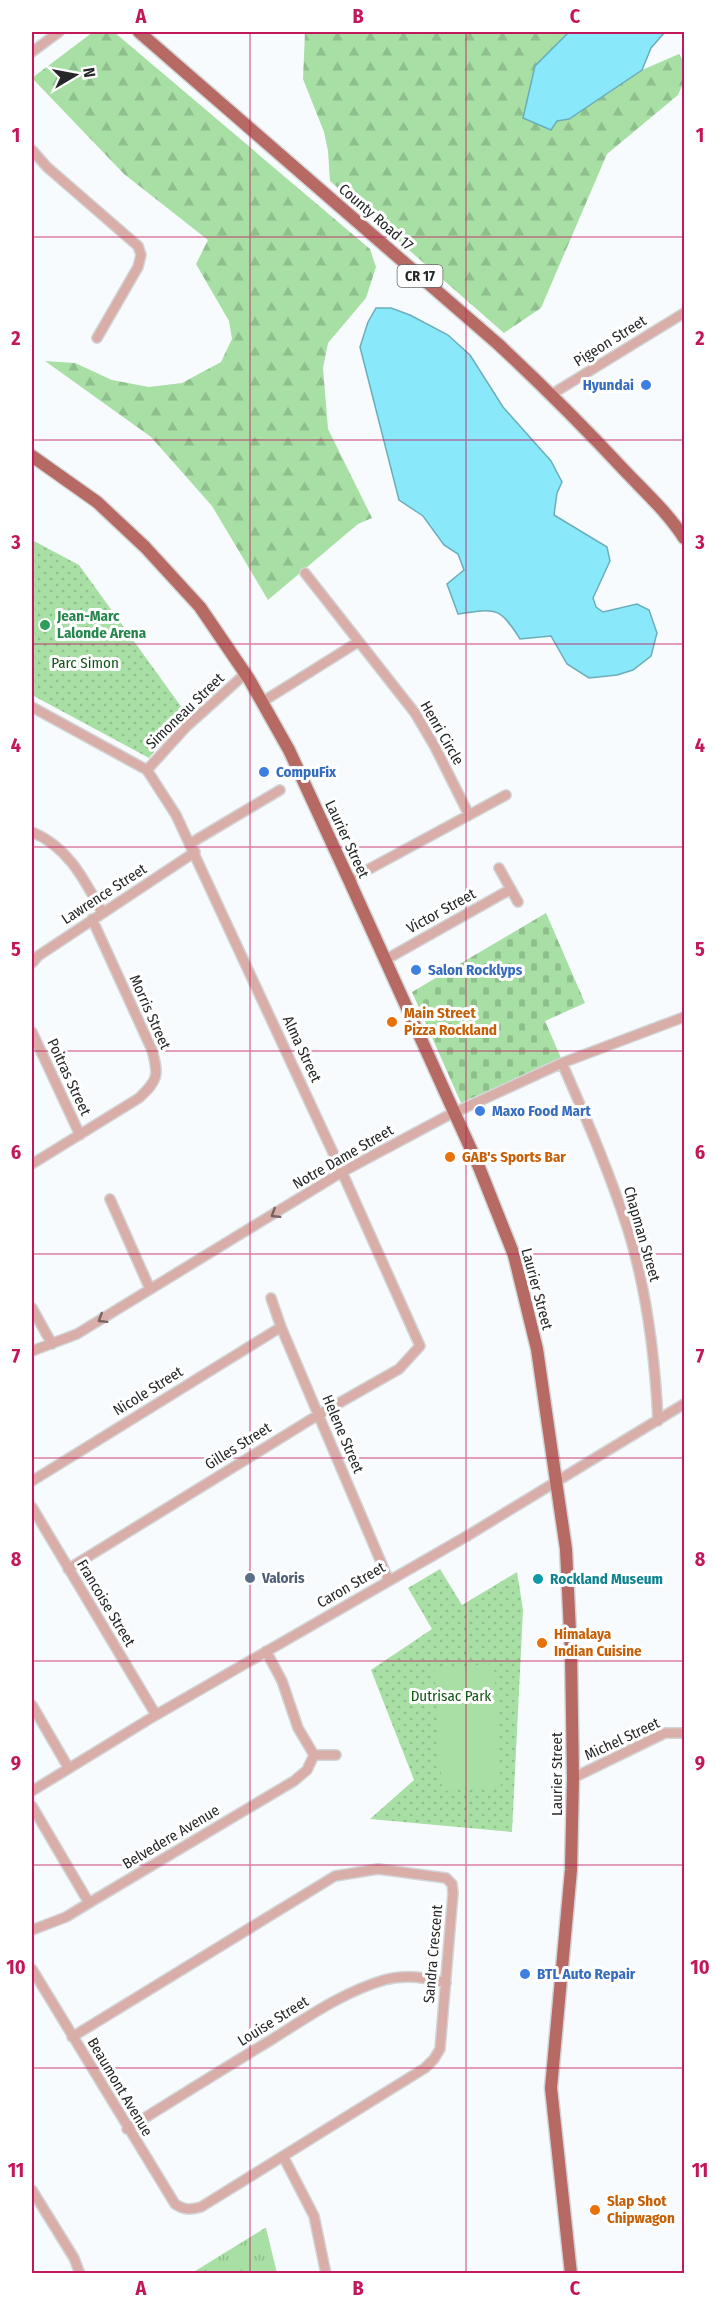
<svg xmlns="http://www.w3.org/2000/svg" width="716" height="2305" font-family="'Fira Sans Condensed',sans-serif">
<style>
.grass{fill:url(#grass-tufts)}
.forest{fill:url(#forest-firs)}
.cemetery{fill:url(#cemetery-stones)}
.park{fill:url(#park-dots)}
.pitch{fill:#a7dfa5}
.water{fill:#89e8f9;stroke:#6baeba;stroke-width:1.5}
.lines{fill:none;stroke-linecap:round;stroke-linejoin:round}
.minor-casing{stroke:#d2d5d7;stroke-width:12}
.major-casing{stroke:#d2d5d7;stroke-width:15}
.minor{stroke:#d9ada8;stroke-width:9}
.major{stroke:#b66a63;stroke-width:12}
.oneway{stroke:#766362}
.grid{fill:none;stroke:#c2185b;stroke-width:1.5;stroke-opacity:0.55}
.shop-dot{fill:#3f7fe0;stroke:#fff;stroke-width:2}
.leisure-dot{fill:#2e9e5b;stroke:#fff;stroke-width:2}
.food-dot{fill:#e8710a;stroke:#fff;stroke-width:2}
.service-dot{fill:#5c6f8a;stroke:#fff;stroke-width:2}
.culture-dot{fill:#0f9aa8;stroke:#fff;stroke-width:2}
.labels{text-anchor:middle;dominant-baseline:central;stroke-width:6;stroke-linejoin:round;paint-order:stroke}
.shield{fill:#fff;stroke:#666868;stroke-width:1.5}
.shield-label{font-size:14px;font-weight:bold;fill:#252728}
.street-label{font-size:15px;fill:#252728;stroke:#fff}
.shop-label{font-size:15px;font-weight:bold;fill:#366cbe;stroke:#fff;text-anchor:start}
.leisure-label{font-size:15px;font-weight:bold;fill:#27864d;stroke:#fff;text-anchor:start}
.park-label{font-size:15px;fill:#105514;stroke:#fff}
.food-label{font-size:15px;font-weight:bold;fill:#c56008;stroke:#fff;text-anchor:start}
.service-label{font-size:15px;font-weight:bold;fill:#4e5e75;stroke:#fff;text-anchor:start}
.culture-label{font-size:15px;font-weight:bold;fill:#0d838f;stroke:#fff;text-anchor:start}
.neatline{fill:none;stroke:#c2185b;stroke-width:2}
.grid-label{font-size:20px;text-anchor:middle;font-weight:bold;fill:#c2185b}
</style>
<defs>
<pattern id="grass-tufts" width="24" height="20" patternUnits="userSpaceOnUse" patternTransform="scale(1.5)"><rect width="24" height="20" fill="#a7dfa5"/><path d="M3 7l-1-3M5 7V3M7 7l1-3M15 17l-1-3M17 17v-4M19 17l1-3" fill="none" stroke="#90bf8e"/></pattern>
<pattern id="forest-firs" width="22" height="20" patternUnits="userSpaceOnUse" patternTransform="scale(1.5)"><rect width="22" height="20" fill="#a7dfa5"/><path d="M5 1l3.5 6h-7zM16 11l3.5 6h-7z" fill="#90bf8e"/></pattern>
<pattern id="cemetery-stones" width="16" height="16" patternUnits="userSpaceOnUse" patternTransform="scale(1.5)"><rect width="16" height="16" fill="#a7dfa5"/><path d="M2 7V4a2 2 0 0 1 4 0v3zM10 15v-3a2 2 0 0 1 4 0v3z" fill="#90bf8e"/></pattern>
<pattern id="park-dots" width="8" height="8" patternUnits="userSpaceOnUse" patternTransform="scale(1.5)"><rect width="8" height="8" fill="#a7dfa5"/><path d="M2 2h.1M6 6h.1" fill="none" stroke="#90bf8e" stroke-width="1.8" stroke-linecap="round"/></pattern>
</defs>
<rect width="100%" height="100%" fill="#f8fbfe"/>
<!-- grass -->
<path class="grass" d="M266,2228L277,2273H192L265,2228Z"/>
<!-- forest -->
<path class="forest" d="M93,32H114L370,249L376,267L366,298L328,343L323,368L328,429L372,518L358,524L268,600L212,506L151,437L45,361L75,363L112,380L149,387L182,383L221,362L232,339L229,321L196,264L208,240L124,174L32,78Z
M305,32H569L523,118L551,130L557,121L642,70L679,54L684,61V81L678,95L607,154L541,308L504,333L330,181L328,151L324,132L303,79Z"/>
<!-- cemetery -->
<path class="cemetery" d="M546,913L585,1003L545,1021L561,1058L461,1103L412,992Z"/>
<!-- park -->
<path class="park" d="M32,540L79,565L185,712L149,758L32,695Z
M440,1569L462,1605L517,1572L523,1610L512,1832L370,1819L414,1780L371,1670L432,1629L408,1588Z"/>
<!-- pitch -->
<path class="pitch" d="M494,1664L501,1788L442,1791L434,1668Z"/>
<!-- water -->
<path class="water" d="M569,32H665L651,48L642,70L569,119L557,121L551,130L523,118L535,66Z
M376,308H391L410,315L448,335L470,355L503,407L551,461L562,482L557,493L554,515L607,547L610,561L593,598L596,607L603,612L637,604L649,610L657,633L651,656L633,670L617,675L589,678L567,664L551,636L520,639C499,605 495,609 458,614L447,584L464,570L458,554L444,545L423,516L399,500L360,347L368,322Z"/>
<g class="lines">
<!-- minor casing -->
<g class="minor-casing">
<path id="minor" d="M32,52L59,32
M32,150L47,167L138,246L141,255L138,267L97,338
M552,394L684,313
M305,573L415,713L435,747L469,815
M262,702L358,642
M32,707L147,770L176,815L342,1172L420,1346L399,1369L318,1415L68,1569
M147,770L186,727L245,674
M32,832C68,847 84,879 102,912
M191,843L280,790
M499,868L518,902
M349,880L506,795
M385,960L511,889
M32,963L38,956L195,852
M32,1032L80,1135
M562,1063C586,1118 610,1173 628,1230C647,1291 655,1358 658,1421
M32,1164L139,1098C158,1080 159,1076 152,1050L92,919
M110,1199L150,1289
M271,1298L281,1327L389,1581
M32,1308L52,1344
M32,1351L77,1334L342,1172L445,1117L562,1063L684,1017
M32,1481L281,1327
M32,1507L156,1715
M32,1705L68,1767
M314,1755H336
M573,1778L665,1733H684
M32,1791L156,1715L467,1536L684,1404
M32,1806L89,1903
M32,1930L66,1917L89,1903L294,1781L307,1770L314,1755L298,1728L282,1681L266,1651
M32,1969L175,2204C184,2210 190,2210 201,2207L425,2068L434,2059L440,2049L453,1893L452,1884L446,1878L378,1869L335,1876L72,2037
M127,2129C175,2099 223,2069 271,2040C306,2018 343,1992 384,1980C405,1974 425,1977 446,1983
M283,2156L314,2216L326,2274
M32,2190L74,2258L80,2274"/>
</g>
<!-- major casing -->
<g class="major-casing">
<path id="major" d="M139,32L498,344C542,385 585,428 626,472C646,493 668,513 684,538
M32,456L97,502L145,547L200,607L249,679L289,750L349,880L479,1167L514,1255L537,1349L556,1481L566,1549L571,1653L573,1778L571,1870L551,2088L571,2274"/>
</g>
<!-- minor -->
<use href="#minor" class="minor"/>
<!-- major -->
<use href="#major" class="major"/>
</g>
<!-- one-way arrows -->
<defs><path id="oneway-chevron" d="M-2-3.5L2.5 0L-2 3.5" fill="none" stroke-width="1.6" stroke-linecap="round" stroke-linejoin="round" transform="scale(1.5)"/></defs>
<g class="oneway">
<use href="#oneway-chevron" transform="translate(275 1214) rotate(148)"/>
<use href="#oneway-chevron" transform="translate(102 1319) rotate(148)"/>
</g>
<!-- grid -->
<path class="grid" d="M250,32V2274M466,32V2274M32,237H684M32,440H684M32,644H684M32,847H684M32,1051H684M32,1254H684M32,1458H684M32,1661H684M32,1865H684M32,2068H684"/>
<!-- markers -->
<g class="shop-dot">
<circle cx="646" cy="385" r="6"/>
<circle cx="264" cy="772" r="6"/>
<circle cx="416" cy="970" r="6"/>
<circle cx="480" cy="1111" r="6"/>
<circle cx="525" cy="1974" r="6"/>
</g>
<circle class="leisure-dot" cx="45" cy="625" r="6"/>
<g class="food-dot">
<circle cx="392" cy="1022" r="6"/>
<circle cx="450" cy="1157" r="6"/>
<circle cx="542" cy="1643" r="6"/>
<circle cx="595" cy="2210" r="6"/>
</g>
<circle class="service-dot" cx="250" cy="1578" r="6"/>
<circle class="culture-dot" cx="538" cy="1579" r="6"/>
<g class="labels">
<!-- shield labels -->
<rect class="shield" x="397.5" y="265" width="45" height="22" rx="4.5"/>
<g class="shield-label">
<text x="420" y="276">CR 17</text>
</g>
<!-- street labels -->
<g class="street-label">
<text transform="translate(376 217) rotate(41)">County Road 17</text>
<text transform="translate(610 341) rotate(-32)">Pigeon Street</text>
<text transform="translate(185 711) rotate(-44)">Simoneau Street</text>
<text transform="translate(442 733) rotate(60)">Henri Circle</text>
<text transform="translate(347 839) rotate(65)">Laurier Street</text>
<text transform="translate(104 894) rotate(-33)">Lawrence Street</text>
<text transform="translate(441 911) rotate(-29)">Victor Street</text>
<text transform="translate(150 1012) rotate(66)">Morris Street</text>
<text transform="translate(302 1049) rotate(65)">Alma Street</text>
<text transform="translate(69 1077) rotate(65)">Poitras Street</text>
<text transform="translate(343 1157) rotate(-30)">Notre Dame Street</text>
<text transform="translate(642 1234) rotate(74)">Chapman Street</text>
<text transform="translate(537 1289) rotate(75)">Laurier Street</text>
<text transform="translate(148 1391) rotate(-32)">Nicole Street</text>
<text transform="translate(343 1434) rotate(67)">Helene Street</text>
<text transform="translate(238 1446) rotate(-32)">Gilles Street</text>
<text transform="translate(351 1585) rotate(-30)">Caron Street</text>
<text transform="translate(106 1603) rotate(59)">Francoise Street</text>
<text transform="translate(622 1739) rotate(-25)">Michel Street</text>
<text transform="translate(557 1774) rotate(-90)">Laurier Street</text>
<text transform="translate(171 1837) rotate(-31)">Belvedere Avenue</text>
<text transform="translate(433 1954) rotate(-85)">Sandra Crescent</text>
<text transform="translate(273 2021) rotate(-32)">Louise Street</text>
<text transform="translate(120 2087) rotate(59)">Beaumont Avenue</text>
</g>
<!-- shop labels -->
<g class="shop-label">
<text x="634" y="385" text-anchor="end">Hyundai</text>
<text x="276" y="772">CompuFix</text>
<text x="428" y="970">Salon Rocklyps</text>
<text x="492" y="1111">Maxo Food Mart</text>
<text x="537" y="1974">BTL Auto Repair</text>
</g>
<!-- leisure labels -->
<g class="leisure-label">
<text x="57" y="616">Jean-Marc<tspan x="57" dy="17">Lalonde Arena</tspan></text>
</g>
<!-- park labels -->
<g class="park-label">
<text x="85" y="663">Parc Simon</text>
<text x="451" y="1696">Dutrisac Park</text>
</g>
<!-- food labels -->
<g class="food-label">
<text x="404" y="1013">Main Street<tspan x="404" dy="17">Pizza Rockland</tspan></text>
<text x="462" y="1157">GAB's Sports Bar</text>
<text x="554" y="1634">Himalaya<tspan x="554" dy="17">Indian Cuisine</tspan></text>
<text x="607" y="2201">Slap Shot<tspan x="607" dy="17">Chipwagon</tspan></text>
</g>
<!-- service labels -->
<g class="service-label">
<text x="262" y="1578">Valoris</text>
</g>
<!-- culture labels -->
<g class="culture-label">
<text x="550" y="1579">Rockland Museum</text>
</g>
</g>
<!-- border -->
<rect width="716" height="2305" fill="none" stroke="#ffffff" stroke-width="66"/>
<!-- north arrow -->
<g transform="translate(75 75) rotate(80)" stroke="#ffffff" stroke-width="4.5" paint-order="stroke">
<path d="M0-4.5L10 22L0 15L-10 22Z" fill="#252728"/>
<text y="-9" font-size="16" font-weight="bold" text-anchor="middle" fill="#252728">N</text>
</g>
<rect x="33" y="33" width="650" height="2239" class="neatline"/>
<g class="grid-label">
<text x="141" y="23">A</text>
<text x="358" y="23">B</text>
<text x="575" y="23">C</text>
<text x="16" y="142">1</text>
<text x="700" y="142">1</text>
<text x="16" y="345">2</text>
<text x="700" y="345">2</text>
<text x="16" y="549">3</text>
<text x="700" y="549">3</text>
<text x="16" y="752">4</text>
<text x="700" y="752">4</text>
<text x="16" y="956">5</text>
<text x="700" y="956">5</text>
<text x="16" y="1159">6</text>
<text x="700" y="1159">6</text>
<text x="16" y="1363">7</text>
<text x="700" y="1363">7</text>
<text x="16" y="1566">8</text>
<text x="700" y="1566">8</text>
<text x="16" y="1770">9</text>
<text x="700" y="1770">9</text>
<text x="16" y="1974">10</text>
<text x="700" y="1974">10</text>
<text x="16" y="2177">11</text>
<text x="700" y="2177">11</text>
<text x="141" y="2295">A</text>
<text x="358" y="2295">B</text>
<text x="575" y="2295">C</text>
</g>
</svg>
